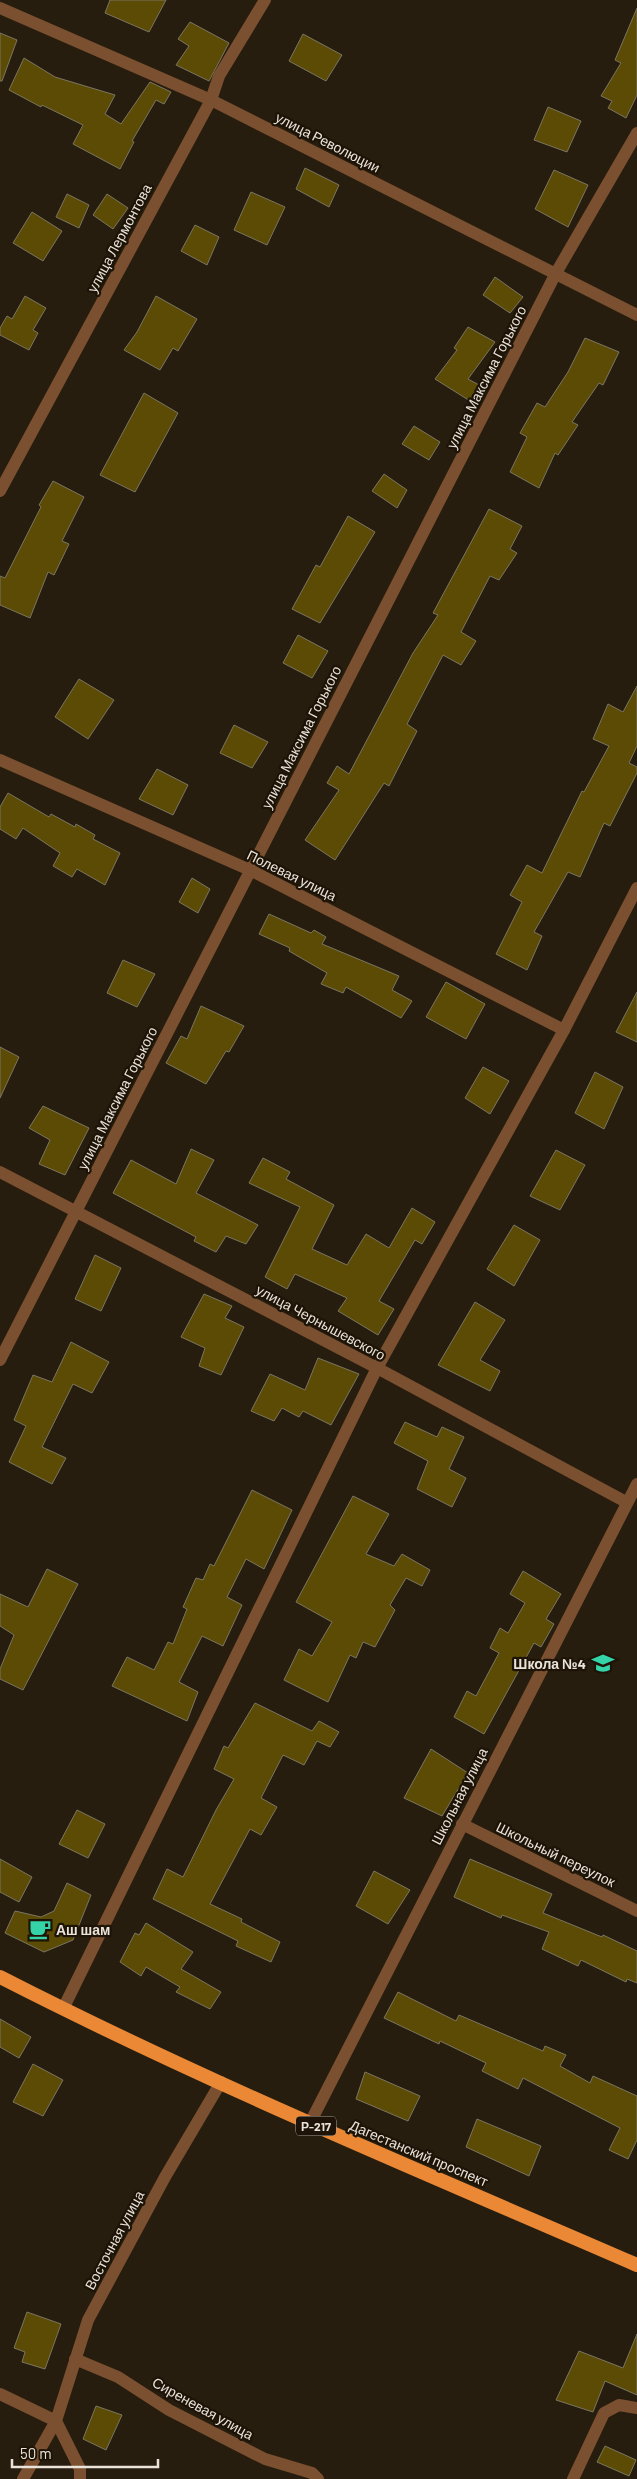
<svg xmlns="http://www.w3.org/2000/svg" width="637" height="2479" font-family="Barlow,sans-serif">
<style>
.building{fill:#5b4b04;stroke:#7b7662}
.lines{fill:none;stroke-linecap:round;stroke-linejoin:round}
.minor{stroke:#7b5030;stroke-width:12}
.tertiary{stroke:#7b5030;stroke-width:12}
.trunk{stroke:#ea8836;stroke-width:14}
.labels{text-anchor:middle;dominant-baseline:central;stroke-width:4.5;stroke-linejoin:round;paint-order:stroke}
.shield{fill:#1d1306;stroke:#aca59a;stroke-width:1}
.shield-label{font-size:12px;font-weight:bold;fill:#eae3d9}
.street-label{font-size:14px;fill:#eae3d9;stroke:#1d1306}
.poi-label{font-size:14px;font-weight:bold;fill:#eae3d9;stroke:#1d1306;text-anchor:end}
</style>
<rect width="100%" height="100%" fill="#271d0e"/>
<!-- building -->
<path class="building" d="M110,0H166L149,32L105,13Z
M637,8V95L626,118L608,108L612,101L601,96L621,63L615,60Z
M190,22L229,43L209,81L176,65L189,46L178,39Z
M0,33L17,40L2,81H0Z
M303,34L342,55L326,81L289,61Z
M24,58L55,77L115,95L105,114L121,124L150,82L171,92L164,104L156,100L132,141L134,142L120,169L73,144L83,125L42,105L41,107L9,90Z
M548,107L581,121L567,152L534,140Z
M305,168L339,185L329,207L296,189Z
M554,170L588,185L568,227L535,209Z
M251,192L285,207L267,245L234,230Z
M67,194L89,205L79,228L56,217Z
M107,194L128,208L113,229L93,215Z
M32,212L62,231L43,261L13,243Z
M195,225L219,237L207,265L181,251Z
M495,277L523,297L510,313L483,295Z
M25,296L46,308L33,330L38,333L29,350L0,335V328L7,316L12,319Z
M156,296L197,319L178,351L173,348L160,370L124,350L137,332Z
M468,327L495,342L468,379L479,385L470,401L435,379L457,350L454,348Z
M585,338L619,352L603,385L599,383L572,422L578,425L558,455L555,453L539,488L510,472L527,437L520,433L537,403L545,407L568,372Z
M144,393L178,413L135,492L100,475Z
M414,426L440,442L429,460L402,444Z
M384,474L407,490L397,508L372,491Z
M53,481L84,497L62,541L69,544L54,575L48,572L30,618L0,605V576L5,578L41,507L39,505Z
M489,509L522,526L510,549L517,553L499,580L490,576L461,632L476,641L461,665L443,655L407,724L417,731L389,786L384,783L335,860L305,840L339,790L327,783L337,766L349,774L413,653L438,615L433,613Z
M348,516L375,532L320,623L292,609L316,565L320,567Z
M298,635L328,651L312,678L283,663Z
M79,679L114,700L88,739L55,717Z
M637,686V746L629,763L637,767V773L610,826L604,823L580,877L568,872L534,932L542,936L527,970L496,954L522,902L510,895L527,865L542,873L582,791L584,792L609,746L593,739L608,704L623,712Z
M234,725L268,742L252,768L220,753Z
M157,769L188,785L173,815L139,799Z
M8,793L49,817L51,814L75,827L76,824L95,835L93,839L120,853L105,885L77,869L72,877L53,866L60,853L23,828L16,839L0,829V807Z
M192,878L210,889L198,913L179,902Z
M269,914L311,933L314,930L326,937L322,944L399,976L392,990L412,1001L401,1018L346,987L343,993L321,984L327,973L289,951L290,948L259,934Z
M123,960L155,974L137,1007L107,993Z
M446,982L485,1004L466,1039L426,1017Z
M637,992V1042L616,1032Z
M201,1006L244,1026L229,1052L226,1051L206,1084L166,1063L181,1036L187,1039Z
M0,1047L19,1057L0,1098Z
M483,1067L509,1081L490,1114L465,1098Z
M595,1072L623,1087L604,1129L575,1113Z
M43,1106L89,1128L65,1175L39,1164L50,1140L29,1128Z
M191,1149L214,1160L196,1193L258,1225L246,1244L226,1236L216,1252L194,1241L196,1237L113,1193L131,1160L176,1184Z
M556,1150L585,1165L560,1210L530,1196Z
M263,1158L290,1172L286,1179L334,1205L312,1249L347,1265L366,1234L389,1248L412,1208L435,1222L422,1244L415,1240L379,1301L394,1309L378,1335L338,1311L347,1298L295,1274L287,1289L265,1277L300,1207L249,1183Z
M514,1225L540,1240L514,1286L487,1269Z
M95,1255L121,1268L101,1311L75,1299Z
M204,1294L232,1306L225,1318L244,1327L221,1375L199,1366L205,1348L181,1337Z
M475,1302L505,1320L480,1360L500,1371L490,1391L438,1365Z
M71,1342L109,1362L92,1393L73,1384L42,1447L66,1458L52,1484L9,1462L26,1426L14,1420L33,1375L52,1382Z
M318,1358L359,1374L331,1425L303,1411L299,1417L282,1408L274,1421L251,1411L270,1374L305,1390Z
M405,1422L437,1437L442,1427L464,1437L449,1469L466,1478L452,1507L417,1489L428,1461L394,1443Z
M252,1490L292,1510L264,1569L246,1559L227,1597L242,1605L223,1646L202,1636L179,1682L198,1692L187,1721L112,1686L127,1657L154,1670L168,1642L173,1644L187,1609L183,1607L196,1578L203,1580L210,1564L214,1566Z
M353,1496L389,1514L366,1554L394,1566L402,1554L430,1570L422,1586L406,1578L390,1605L395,1610L375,1647L363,1642L356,1658L350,1655L328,1702L284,1680L299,1649L312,1656L332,1622L296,1602Z
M47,1569L78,1584L23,1690L0,1679V1669L14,1635L0,1626V1594L28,1607Z
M523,1571L561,1594L546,1619L554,1624L541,1647L534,1643L484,1734L454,1717L467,1691L476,1696L499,1653L490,1648L500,1628L508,1633L525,1603L510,1594Z
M255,1703L312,1731L319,1721L339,1732L330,1747L317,1741L304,1765L283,1755L261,1798L277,1807L261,1835L250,1829L210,1904L242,1919L241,1922L280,1942L271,1962L236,1946L238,1941L153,1899L167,1869L183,1877L216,1810L234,1779L214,1769L224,1746L228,1748Z
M431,1749L468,1773L442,1816L404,1798Z
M77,1810L105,1824L88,1858L59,1844Z
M0,1859L32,1877L19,1902L0,1892Z
M470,1859L552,1894L543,1913L602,1937L603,1935L637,1951V1983L627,1979L626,1982L581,1960L578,1966L542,1949L549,1932L502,1915L501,1918L454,1897Z
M374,1871L410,1890L388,1924L356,1906Z
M67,1883L91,1895L73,1940L44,1952L5,1933L15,1911L41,1917L54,1911Z
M146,1923L193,1952L181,1969L221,1992L210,2009L176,1992L180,1987L146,1967L141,1976L120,1962L135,1933L139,1935Z
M398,1992L456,2021L459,2015L543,2051L545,2046L566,2055L560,2066L590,2083L593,2076L637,2096V2140L628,2159L609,2150L620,2128L523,2078L518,2089L482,2071L486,2063L440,2041L439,2044L384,2018Z
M0,2019L31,2037L19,2058L0,2047Z
M33,2064L63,2080L43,2116L13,2102Z
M365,2072L420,2096L408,2121L356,2099Z
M477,2119L541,2146L529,2176L466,2147Z
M27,2312L61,2324L45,2369L22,2362L25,2352L14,2348Z
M637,2334V2395L605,2381L593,2412L556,2400L579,2351L623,2368Z
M96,2406L122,2415L106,2450L83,2439Z
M605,2446L636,2460L629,2476L597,2462Z"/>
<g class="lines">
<!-- minor -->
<path class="minor" d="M0,491L211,100L219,76L265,0
M0,760L250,870L564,1030
M0,1172L377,1368L626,1502
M0,1360L556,273L637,133
M462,1824L637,1911
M310,2123L637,1484
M75,2359L118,2377L169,2410L265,2459L312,2473L318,2479
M0,2394L56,2421
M56,2421L80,2469V2479
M23,2479L56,2421L88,2320L165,2177L221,2082
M573,2479L604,2413L619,2405L637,2408"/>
<!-- tertiary -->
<path class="tertiary" d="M0,8L211,100L637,315
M63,2009L377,1368L564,1030L637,888"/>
<!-- trunk -->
<path class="trunk" d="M0,1977C207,2083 423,2172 637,2265"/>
</g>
<!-- icons -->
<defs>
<g id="school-bare" transform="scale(1.725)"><path d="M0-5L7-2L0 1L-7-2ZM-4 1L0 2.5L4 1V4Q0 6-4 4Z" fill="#34d4a8" stroke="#1d1306" stroke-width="2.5" paint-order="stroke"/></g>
<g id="cafe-bare" transform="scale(1.725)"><path d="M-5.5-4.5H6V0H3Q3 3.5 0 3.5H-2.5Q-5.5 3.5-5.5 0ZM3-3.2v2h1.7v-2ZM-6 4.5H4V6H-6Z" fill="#34d4a8" stroke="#1d1306" stroke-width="2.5" paint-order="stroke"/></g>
</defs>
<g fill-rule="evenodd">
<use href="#school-bare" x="603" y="1663"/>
<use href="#cafe-bare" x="40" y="1929"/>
</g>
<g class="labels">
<!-- shield labels -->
<rect class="shield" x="296" y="2116.5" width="40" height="19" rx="4"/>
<g class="shield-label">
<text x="316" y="2126">Р-217</text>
</g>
<!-- street labels -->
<g class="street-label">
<text transform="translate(328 142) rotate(27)">улица Революции</text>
<text transform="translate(119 238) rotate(-62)">улица Лермонтова</text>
<text transform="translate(486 377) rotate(-63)">улица Максима Горького</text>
<text transform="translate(301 737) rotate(-63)">улица Максима Горького</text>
<text transform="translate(292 875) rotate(26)">Полевая улица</text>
<text transform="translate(117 1098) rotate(-63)">улица Максима Горького</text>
<text transform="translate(321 1322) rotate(28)">улица Чернышевского</text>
<text transform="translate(459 1796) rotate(-63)">Школьная улица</text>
<text transform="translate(556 1854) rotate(26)">Школьный переулок</text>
<text transform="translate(419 2153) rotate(23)">Дагестанский проспект</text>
<text transform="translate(114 2240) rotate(-62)">Восточная улица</text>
<text transform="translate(203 2408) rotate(29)">Сиреневая улица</text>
</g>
<!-- poi labels -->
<g class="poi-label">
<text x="586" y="1663">Школа №4</text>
<text x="56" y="1929" text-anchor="start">Аш шам</text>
</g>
</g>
<!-- scale -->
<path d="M12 2459v8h146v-8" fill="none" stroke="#eae3d9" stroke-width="2.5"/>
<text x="20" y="2459" font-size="15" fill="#eae3d9" stroke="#1d1306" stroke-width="4" paint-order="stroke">50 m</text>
</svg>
